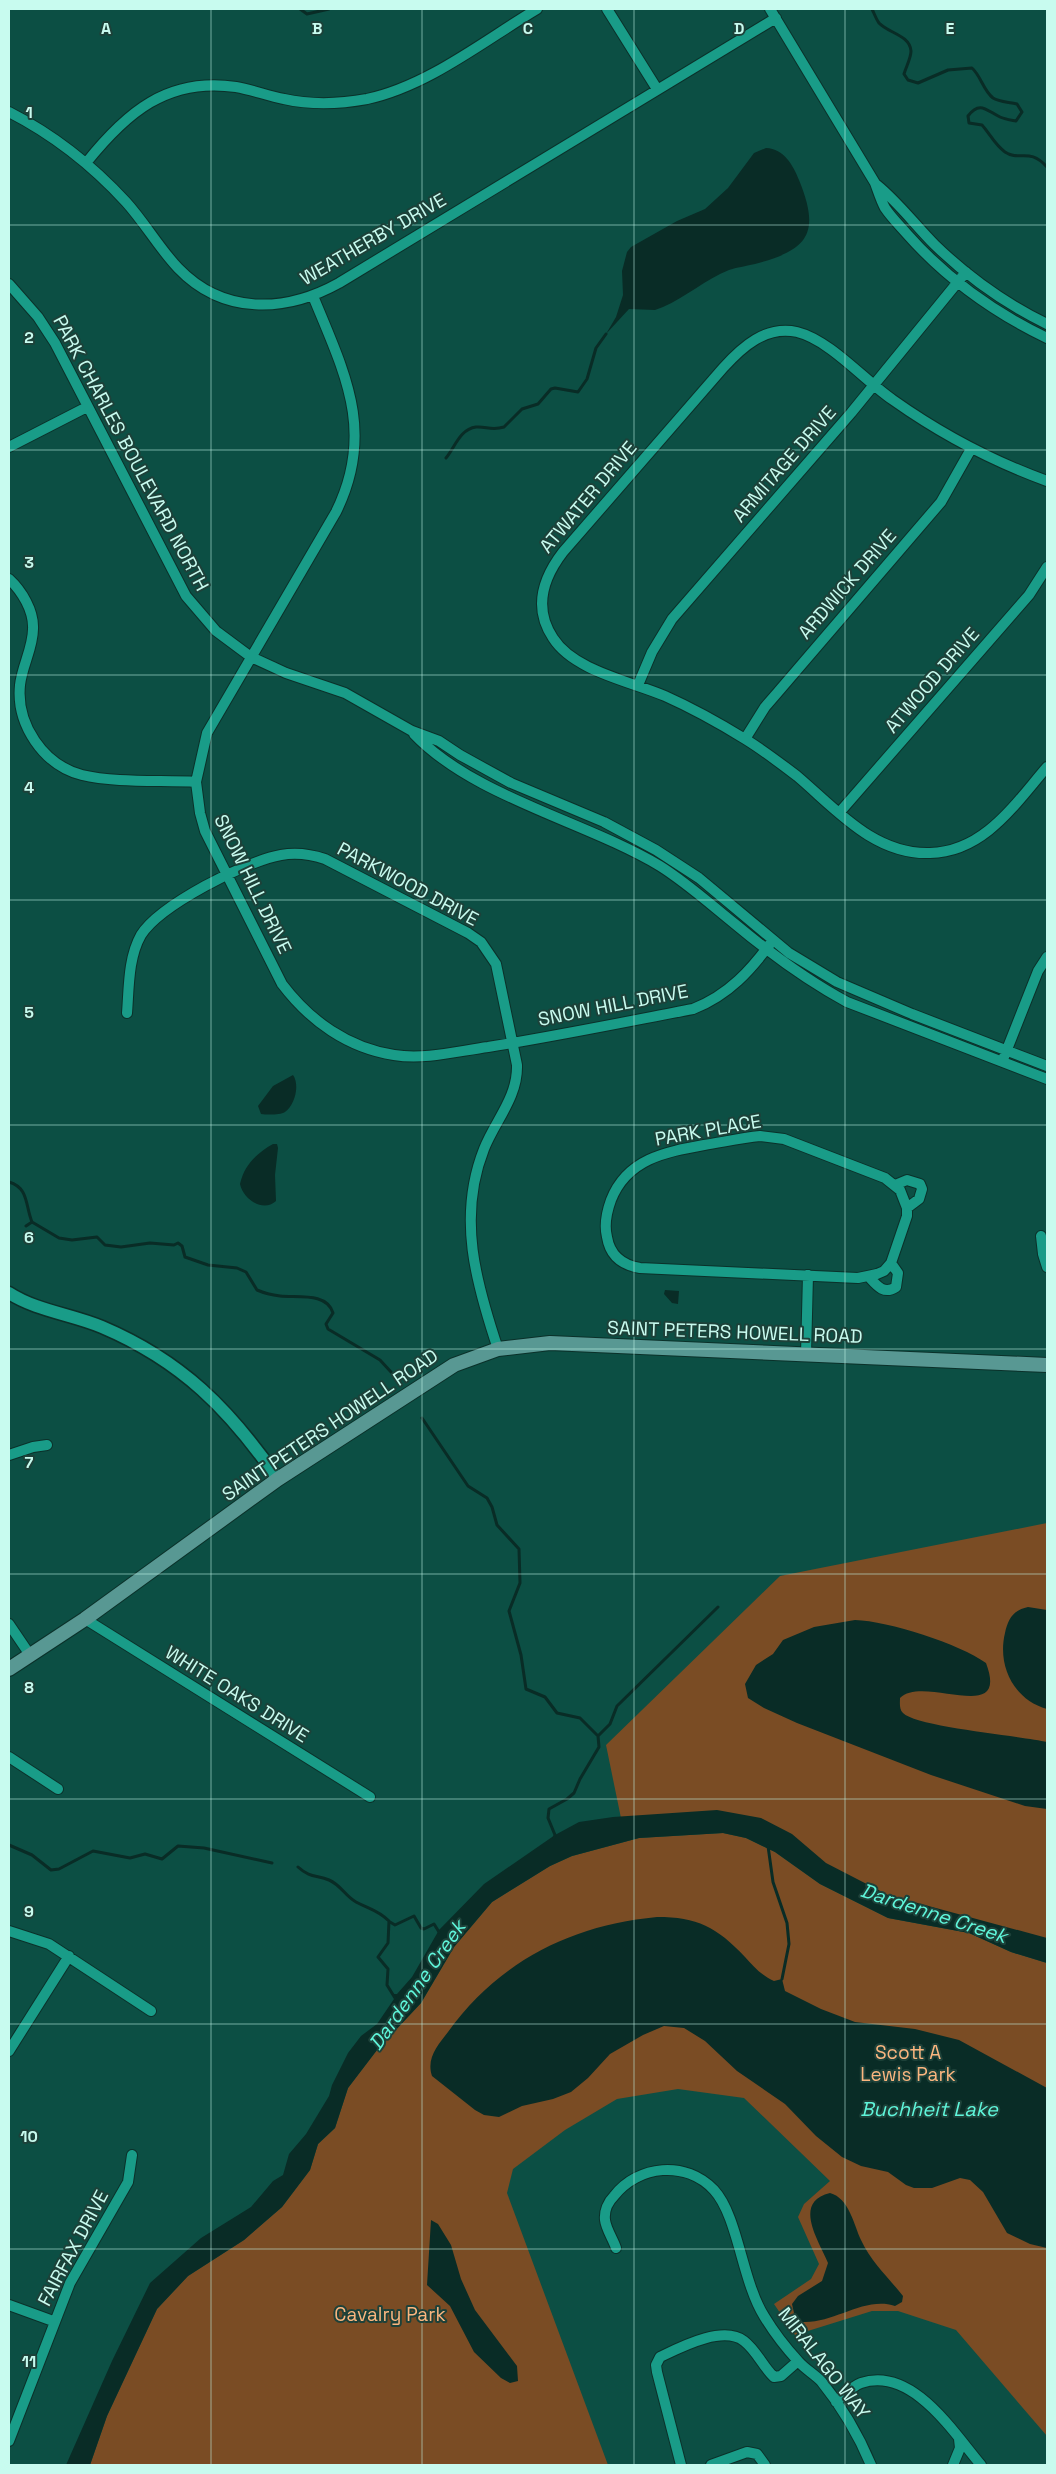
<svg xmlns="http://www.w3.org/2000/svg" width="1056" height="2474" font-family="'Space Grotesk',sans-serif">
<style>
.green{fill:#7a4c24}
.water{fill:#092c26}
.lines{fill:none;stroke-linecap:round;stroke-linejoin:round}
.stream{stroke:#092c26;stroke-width:3}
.minor-casing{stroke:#0b312a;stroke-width:12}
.tertiary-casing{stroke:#0b312a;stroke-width:15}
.secondary-casing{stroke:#0b312a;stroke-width:16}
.minor{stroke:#199c88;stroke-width:10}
.tertiary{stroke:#199c88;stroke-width:12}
.secondary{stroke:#589893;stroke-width:14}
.grid{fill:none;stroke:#c8fbef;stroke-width:1;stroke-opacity:0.55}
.labels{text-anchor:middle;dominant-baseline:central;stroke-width:4;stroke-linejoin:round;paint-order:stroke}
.street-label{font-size:19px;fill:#c8fbef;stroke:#1d4139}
.park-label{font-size:19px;fill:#fbb67f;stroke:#1d4139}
.water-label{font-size:20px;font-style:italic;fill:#5ff6db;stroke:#1d4139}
.grid-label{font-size:16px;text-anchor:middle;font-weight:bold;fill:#c8fbef;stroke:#1d4139;stroke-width:4;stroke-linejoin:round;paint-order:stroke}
</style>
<rect width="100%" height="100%" fill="#0c4f44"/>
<!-- green -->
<path class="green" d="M1047,1523V1962L853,1887L741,1828L622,1823L606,1745L780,1576Z
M723,1833L746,1838L775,1852L820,1884L888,1918L969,1933L1011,1952L1047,1963V2436L956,2330L898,2311H872L795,2335L774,2304L811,2279L819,2264L798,2217L804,2204L830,2181L744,2098L678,2089L617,2099L565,2130L513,2169L507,2193L608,2465H90L107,2416L157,2309L188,2276L244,2240L282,2207L310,2170L318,2144L335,2128L348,2088L377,2050L421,2003L454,1947L492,1902L550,1866L572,1856L639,1838Z"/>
<!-- water -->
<path class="water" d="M766,148C784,149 793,165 799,180C821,234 808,250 755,264C747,266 738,267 729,270C706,279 686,297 663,307L655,310L629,309L606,334L616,317L623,295L622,271L627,252L631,247L677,221L705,209L728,188L754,153Z
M293,1075C300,1085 295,1105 285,1112C280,1115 268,1115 261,1114L258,1106L273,1086Z
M273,1144H277L278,1148L275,1175L276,1201C263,1213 243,1199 240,1184C244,1165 257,1153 273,1144Z
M665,1290L679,1291L678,1304L672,1303L664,1294Z
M1028,1607L1047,1610V1709C1014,1700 997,1666 1005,1633C1008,1619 1013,1610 1028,1607Z
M855,1620C888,1621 960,1644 986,1663C1010,1727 924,1674 900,1698C900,1703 899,1709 903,1713C916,1727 1022,1736 1047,1742V1809L1025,1806L931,1775L797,1723L764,1708L748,1698L745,1684L756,1665L773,1654L783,1640L814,1627Z
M717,1810L761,1818L792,1834L826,1863L888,1895L1047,1938V1963L1011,1952L969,1933L888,1918L820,1884L775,1852L746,1838L723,1833L639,1838L572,1856L550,1866L492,1902L454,1947L421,2003L377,2050L348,2088L335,2128L318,2144L310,2170L282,2207L244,2240L188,2276L157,2309L107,2416L90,2465H66L112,2361L150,2283L201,2238L251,2207L273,2181L283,2175L289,2154L306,2134L329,2096L332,2085L348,2053L361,2036L377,2024L394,1999V1994H397L412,1977L439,1930L484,1884L555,1835L579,1822L613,1817Z
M657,1917C697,1917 717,1927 745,1957C753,1966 762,1976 774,1981L782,1979L785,1991L821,2009L855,2022L915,2029L959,2040L1047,2088V2248L1030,2244L1007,2233L983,2192L970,2180L960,2178L932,2188H914L906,2185L888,2172L861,2166L842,2157L816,2136L785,2104L737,2071L705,2041L684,2028L664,2026L643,2035L610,2054L588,2078L571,2092L553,2099L522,2106L499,2117L484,2115L475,2110L432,2076C426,2058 438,2045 448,2032C499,1961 572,1925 657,1917Z
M830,2193C849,2198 854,2225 861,2240C871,2262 889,2278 903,2296L902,2302L895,2306C864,2296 834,2324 802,2322L794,2313L792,2304L798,2296L822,2281L828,2263C819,2241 792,2202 830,2193Z
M431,2220L438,2224L451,2245L461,2279L475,2310L517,2366L518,2381L510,2383L501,2378L474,2352L450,2306L427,2285Z"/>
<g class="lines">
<!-- stream -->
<path class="stream" d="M300,9L307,14L329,9
M872,9C874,13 876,19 879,23C888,33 910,35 911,51C911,58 906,67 904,74L908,80L918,83L948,70L972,68C981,76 983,90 993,98C999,102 1009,102 1017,104L1022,112L1016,121C1011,120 1004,119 1000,117C987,111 980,100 968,116L969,123L982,125C990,134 995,145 1005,152C1020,162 1029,147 1047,167
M446,458C455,447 460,429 476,427C486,426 491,431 504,427L522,409L538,404L551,389L555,388L578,392L587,379L596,348L606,334
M9,1182C29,1188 25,1205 32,1222L59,1238L72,1240L97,1237L105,1245L121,1247L150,1243L174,1245L178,1243L182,1246L185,1257L208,1265L237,1268L246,1272L257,1290C264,1293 272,1295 280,1296C297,1298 327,1292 333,1313L326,1324L328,1329L380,1360L391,1372
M26,1226L32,1222
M422,1418L468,1486L487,1498L492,1507L497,1525L519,1549L520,1583L509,1611L521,1655L526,1689L545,1697L557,1713L580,1718L598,1736L599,1747L580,1779L574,1793L567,1799L549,1809L548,1818L555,1835L554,1838
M598,1736L610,1724L617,1706L718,1607
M9,1845L32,1855L51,1870L59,1869L93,1851L130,1858L145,1854L162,1859L178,1846L204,1848L272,1863
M768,1846L773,1882L787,1923L789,1944L782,1979
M298,1867C310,1878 317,1875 329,1880C341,1885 345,1896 356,1902C369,1909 378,1910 389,1921L388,1943L378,1957L388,1969L387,1985L395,1998
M390,1922L395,1925L414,1916L421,1928L424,1929L434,1924L439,1932"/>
<!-- minor casing -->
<g class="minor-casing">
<path id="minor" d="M607,9L657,89
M770,9L875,183C878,191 881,201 885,208C891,217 900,226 907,234C946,278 995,313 1047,338
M9,112C54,135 92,165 126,202C145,223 159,248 178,268C223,315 285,313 339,283L776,18
M86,163C126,113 167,77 236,87C253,90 268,96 284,99C311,105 340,104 367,99C428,86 485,40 537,9
M877,185C899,203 915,225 935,245C968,277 1006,304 1047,324
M9,284L38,317L55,343L186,596L216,631L251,657L286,673L345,693L412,731L439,741L460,755L511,783L604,822L656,850L699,878L789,953L837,982L912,1014L1047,1066
M313,296C344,372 376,431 336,512L207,733L196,782L200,813L205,831L282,984C310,1021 348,1048 394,1055C425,1060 458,1051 488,1047C557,1036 625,1022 693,1009C729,995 751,970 773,940
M9,447L87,407
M1047,481C992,461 941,434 893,400C865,381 830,340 797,332C766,325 742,347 723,368L563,552C543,578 533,608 553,638C574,671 630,681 665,696C692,708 719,723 745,739C763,750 780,763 797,776C836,809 874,855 930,853C984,852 1015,804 1047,767
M9,579C22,591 34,611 33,629C33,648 22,666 20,685C16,724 43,765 82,775C115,783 161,780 196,782
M638,685L652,652L672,619L851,413L966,272
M414,734C474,797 585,821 660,866C687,883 710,904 735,924C771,954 806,980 847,1002L1047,1079
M745,739L765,707L778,692L941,502L971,449
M839,813L1029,595L1047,567
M127,1013C129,988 128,958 141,935C160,905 246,861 281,855C297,852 310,854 325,859L468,933L481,942L496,964L517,1065C518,1097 495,1121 484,1149C457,1217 476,1283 498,1349
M1004,1057L1038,971L1047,957
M760,1136L784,1139L885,1178L900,1190L907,1208V1216L891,1263L884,1271L877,1274L858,1278L640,1268C622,1265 610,1256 607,1237C604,1225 607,1211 611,1200C627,1159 665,1152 704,1145C723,1142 741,1138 760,1136Z
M895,1185L907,1180L920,1184L922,1189L919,1199L907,1208
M1041,1236L1043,1254L1047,1267
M869,1277C877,1286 884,1295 896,1287L898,1273L891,1263
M806,1354L808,1275
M9,1455L33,1447L47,1445
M85,1619L370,1797
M9,1624L30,1655
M9,1757L58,1789
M9,1931L49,1944L151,2011
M9,2051L69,1956
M616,2248C613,2239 606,2229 605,2220C604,2211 608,2202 614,2196C638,2165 686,2160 714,2190C738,2216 742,2281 764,2316C773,2331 786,2348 798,2361C805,2369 814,2374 821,2381C843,2408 858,2434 871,2465
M9,2305L53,2321
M836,2402C843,2397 852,2386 861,2383C912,2366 953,2432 981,2465
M9,2441L70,2283L128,2182L132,2155
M681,2465L657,2372L656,2365L660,2357C681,2347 723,2325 744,2341C757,2351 763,2367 774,2377L781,2376L798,2361
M711,2465L747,2452L757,2454L765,2465
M953,2465L960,2448L959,2439"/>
</g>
<!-- tertiary casing -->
<g class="tertiary-casing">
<path id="tertiary" d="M9,1293C37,1311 71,1314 102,1327C182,1361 229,1409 278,1479"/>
</g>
<!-- secondary casing -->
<g class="secondary-casing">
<path id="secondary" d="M9,1669L85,1619L278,1479L454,1365L498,1349L550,1343L1047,1365"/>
</g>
<!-- minor -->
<use href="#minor" class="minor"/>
<!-- tertiary -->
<use href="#tertiary" class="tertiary"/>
<!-- secondary -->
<use href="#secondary" class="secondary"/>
</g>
<!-- grid -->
<path class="grid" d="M211,9V2465M422,9V2465M634,9V2465M845,9V2465M9,225H1047M9,450H1047M9,675H1047M9,900H1047M9,1125H1047M9,1349H1047M9,1574H1047M9,1799H1047M9,2024H1047M9,2249H1047"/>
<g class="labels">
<!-- street labels -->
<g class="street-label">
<text transform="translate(373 239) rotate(-30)">WEATHERBY DRIVE</text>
<text transform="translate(131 453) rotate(62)">PARK CHARLES BOULEVARD NORTH</text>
<text transform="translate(784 464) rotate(-49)">ARMITAGE DRIVE</text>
<text transform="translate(588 497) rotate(-50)">ATWATER DRIVE</text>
<text transform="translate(847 584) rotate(-49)">ARDWICK DRIVE</text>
<text transform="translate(932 680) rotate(-49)">ATWOOD DRIVE</text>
<text transform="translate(253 884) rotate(64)">SNOW HILL DRIVE</text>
<text transform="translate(408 884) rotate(28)">PARKWOOD DRIVE</text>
<text transform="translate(613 1005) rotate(-11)">SNOW HILL DRIVE</text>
<text transform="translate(708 1130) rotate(-10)">PARK PLACE</text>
<text transform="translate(735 1332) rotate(2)">SAINT PETERS HOWELL ROAD</text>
<text transform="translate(330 1425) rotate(-34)">SAINT PETERS HOWELL ROAD</text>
<text transform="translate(237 1694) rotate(32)">WHITE OAKS DRIVE</text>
<text transform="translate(73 2248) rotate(-62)">FAIRFAX DRIVE</text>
<text transform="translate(824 2363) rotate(52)">MIRALAGO WAY</text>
</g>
<!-- park labels -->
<g class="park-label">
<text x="908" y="2052">Scott A<tspan x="908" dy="22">Lewis Park</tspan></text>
<text x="390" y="2314">Cavalry Park</text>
</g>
<!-- water labels -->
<g class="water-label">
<text transform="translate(934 1913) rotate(18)">Dardenne Creek</text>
<text transform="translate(417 1985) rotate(-55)">Dardenne Creek</text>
<text x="929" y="2109">Buchheit Lake</text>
</g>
</g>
<g class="grid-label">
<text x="106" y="34">A</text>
<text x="317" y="34">B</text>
<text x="528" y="34">C</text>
<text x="739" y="34">D</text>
<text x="950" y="34">E</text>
<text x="29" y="118">1</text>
<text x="29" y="343">2</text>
<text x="29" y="568">3</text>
<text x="29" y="793">4</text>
<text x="29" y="1018">5</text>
<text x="29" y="1243">6</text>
<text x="29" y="1468">7</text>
<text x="29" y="1693">8</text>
<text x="29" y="1917">9</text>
<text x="29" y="2142">10</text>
<text x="29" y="2367">11</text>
</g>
<!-- border -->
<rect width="1056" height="2474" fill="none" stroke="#c8fbef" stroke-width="20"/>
</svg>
